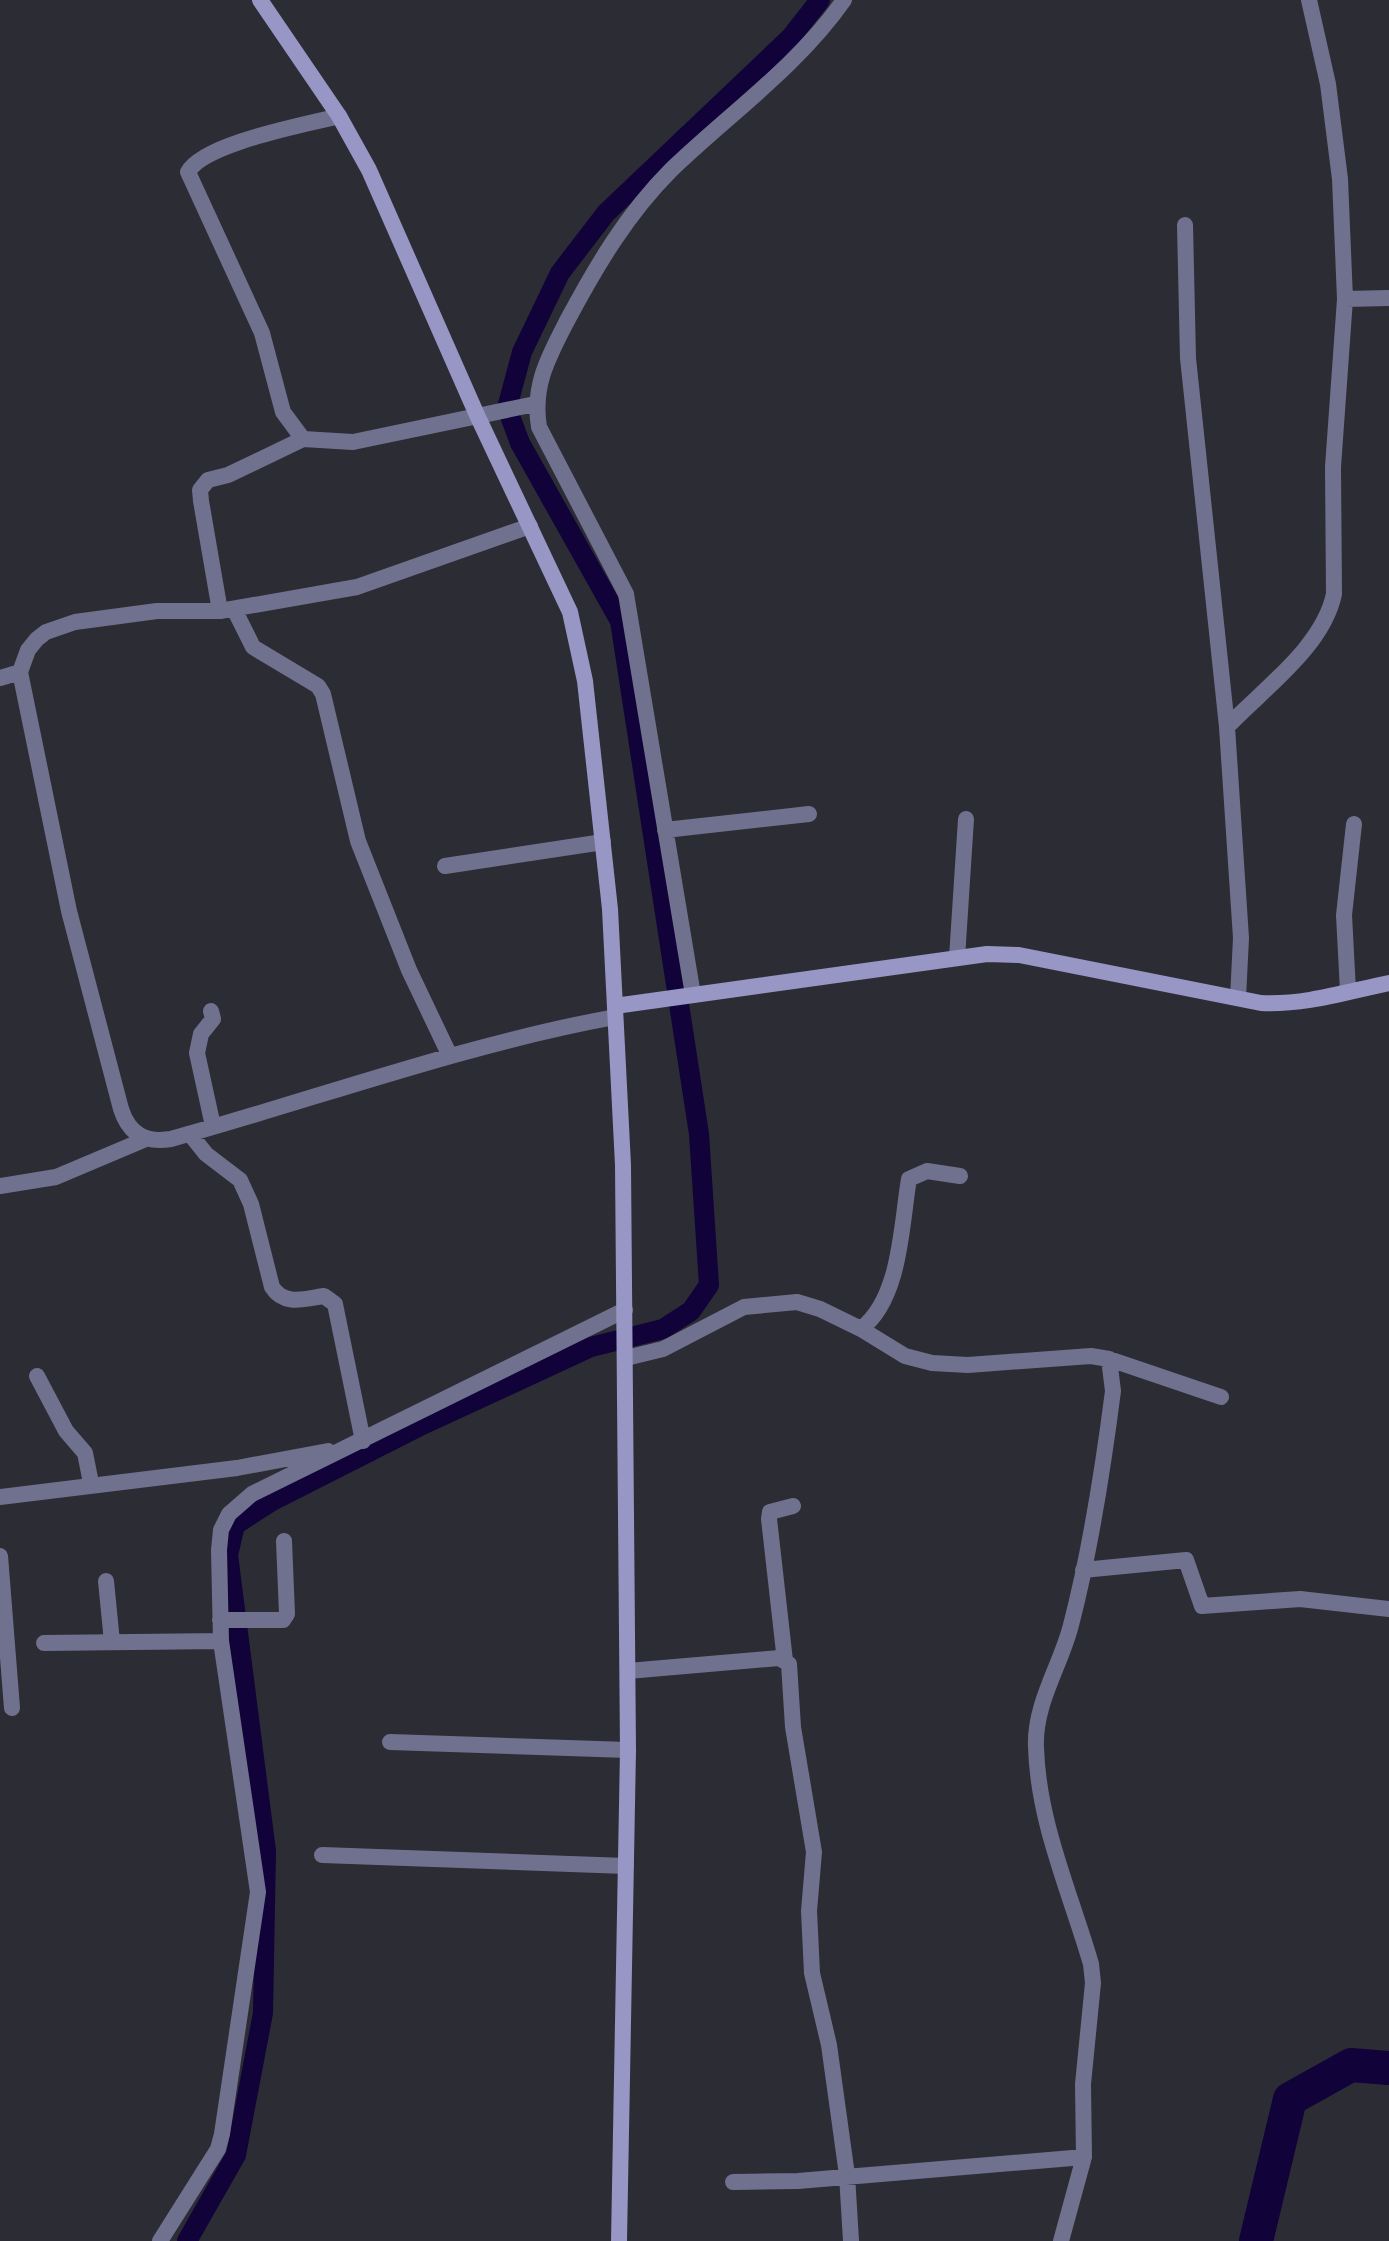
<svg xmlns="http://www.w3.org/2000/svg" width="1389" height="2241" font-family="'PT Sans',sans-serif">
<style>
.lines{fill:none;stroke-linecap:round;stroke-linejoin:round}
.canal{stroke:#11023a;stroke-width:20}
.river{stroke:#11023a;stroke-width:34}
.minor{stroke:#70718e;stroke-width:16}
.secondary{stroke:#9796c5;stroke-width:16}
</style>
<rect width="100%" height="100%" fill="#2c2c35"/>
<g class="lines">
<!-- canal -->
<path class="canal" d="M187,2241L236,2155L263,2013L266,1851L228,1555L235,1525L272,1501L418,1427L591,1347L663,1329L691,1311L709,1285L699,1134L620,621L520,443L507,408L522,352L560,273L606,213L791,37L820,0"/>
<!-- river -->
<path class="river" d="M1256,2241L1290,2099L1351,2065L1389,2068"/>
<!-- minor -->
<path class="minor" d="M1185,225L1188,358L1227,727
M1345,299L1389,298
M303,439L283,412L262,333L188,172C204,143 305,125 339,116
M530,526L357,587L220,611H157L75,622L46,632L37,639L28,650L20,672L69,911L121,1109C129,1134 145,1143 171,1139C319,1098 463,1045 615,1017
M234,609L253,647L318,686L323,694L358,841L409,970L449,1054
M220,611L201,501L200,490L208,480L228,475L303,439L353,442L535,404
M0,678L20,672
M665,830L809,814
M445,866L603,842
M957,958L966,819
M1348,991L1344,915L1354,824
M693,995L626,594L539,427C532,385 549,356 568,319C597,265 627,214 671,170C729,114 797,67 844,0
M1238,998L1241,938L1227,727C1263,689 1323,647 1334,594L1333,467L1345,299L1340,179L1328,84L1309,0
M211,1011L213,1019L201,1034L197,1053L213,1126
M190,1134L206,1154L240,1180L251,1204L272,1287C284,1306 304,1299 324,1296L335,1304L363,1441
M0,1186L56,1177L146,1139
M861,1329C901,1298 901,1225 909,1179L927,1171L960,1176
M626,1358L663,1349L744,1307L797,1302L820,1309L861,1329L905,1356L932,1363L968,1365L1091,1356L1109,1359L1113,1391C1103,1469 1091,1548 1071,1625C1061,1665 1034,1704 1036,1747C1038,1822 1070,1892 1091,1964L1093,1983L1083,2084L1084,2157L798,2181L733,2182
M1109,1359L1221,1397
M37,1376L66,1431L85,1453L91,1483
M0,1497L237,1468L328,1451
M0,1556L12,1708
M1083,1570L1186,1560L1202,1606L1300,1599L1389,1609
M106,1581L112,1642
M220,1620H283L287,1614L284,1541
M44,1643L221,1641
M785,1661L769,1519L770,1512L793,1506
M628,1671L779,1658L789,1664L793,1727L814,1852L809,1911L812,1973L829,2045L847,2175L851,2241
M390,1742L628,1750
M322,1855L626,1866
M160,2241L218,2149L222,2134L258,1892L221,1641L219,1550L221,1530L229,1514L252,1494L625,1310
M1061,2241L1084,2157"/>
<!-- secondary -->
<path class="secondary" d="M260,0L339,116L369,170L477,415L570,612L585,681L610,909L623,1165L628,1750L619,2241
M615,1006L987,954L1019,955L1261,1003C1306,1005 1345,992 1389,983"/>
</g>
</svg>
